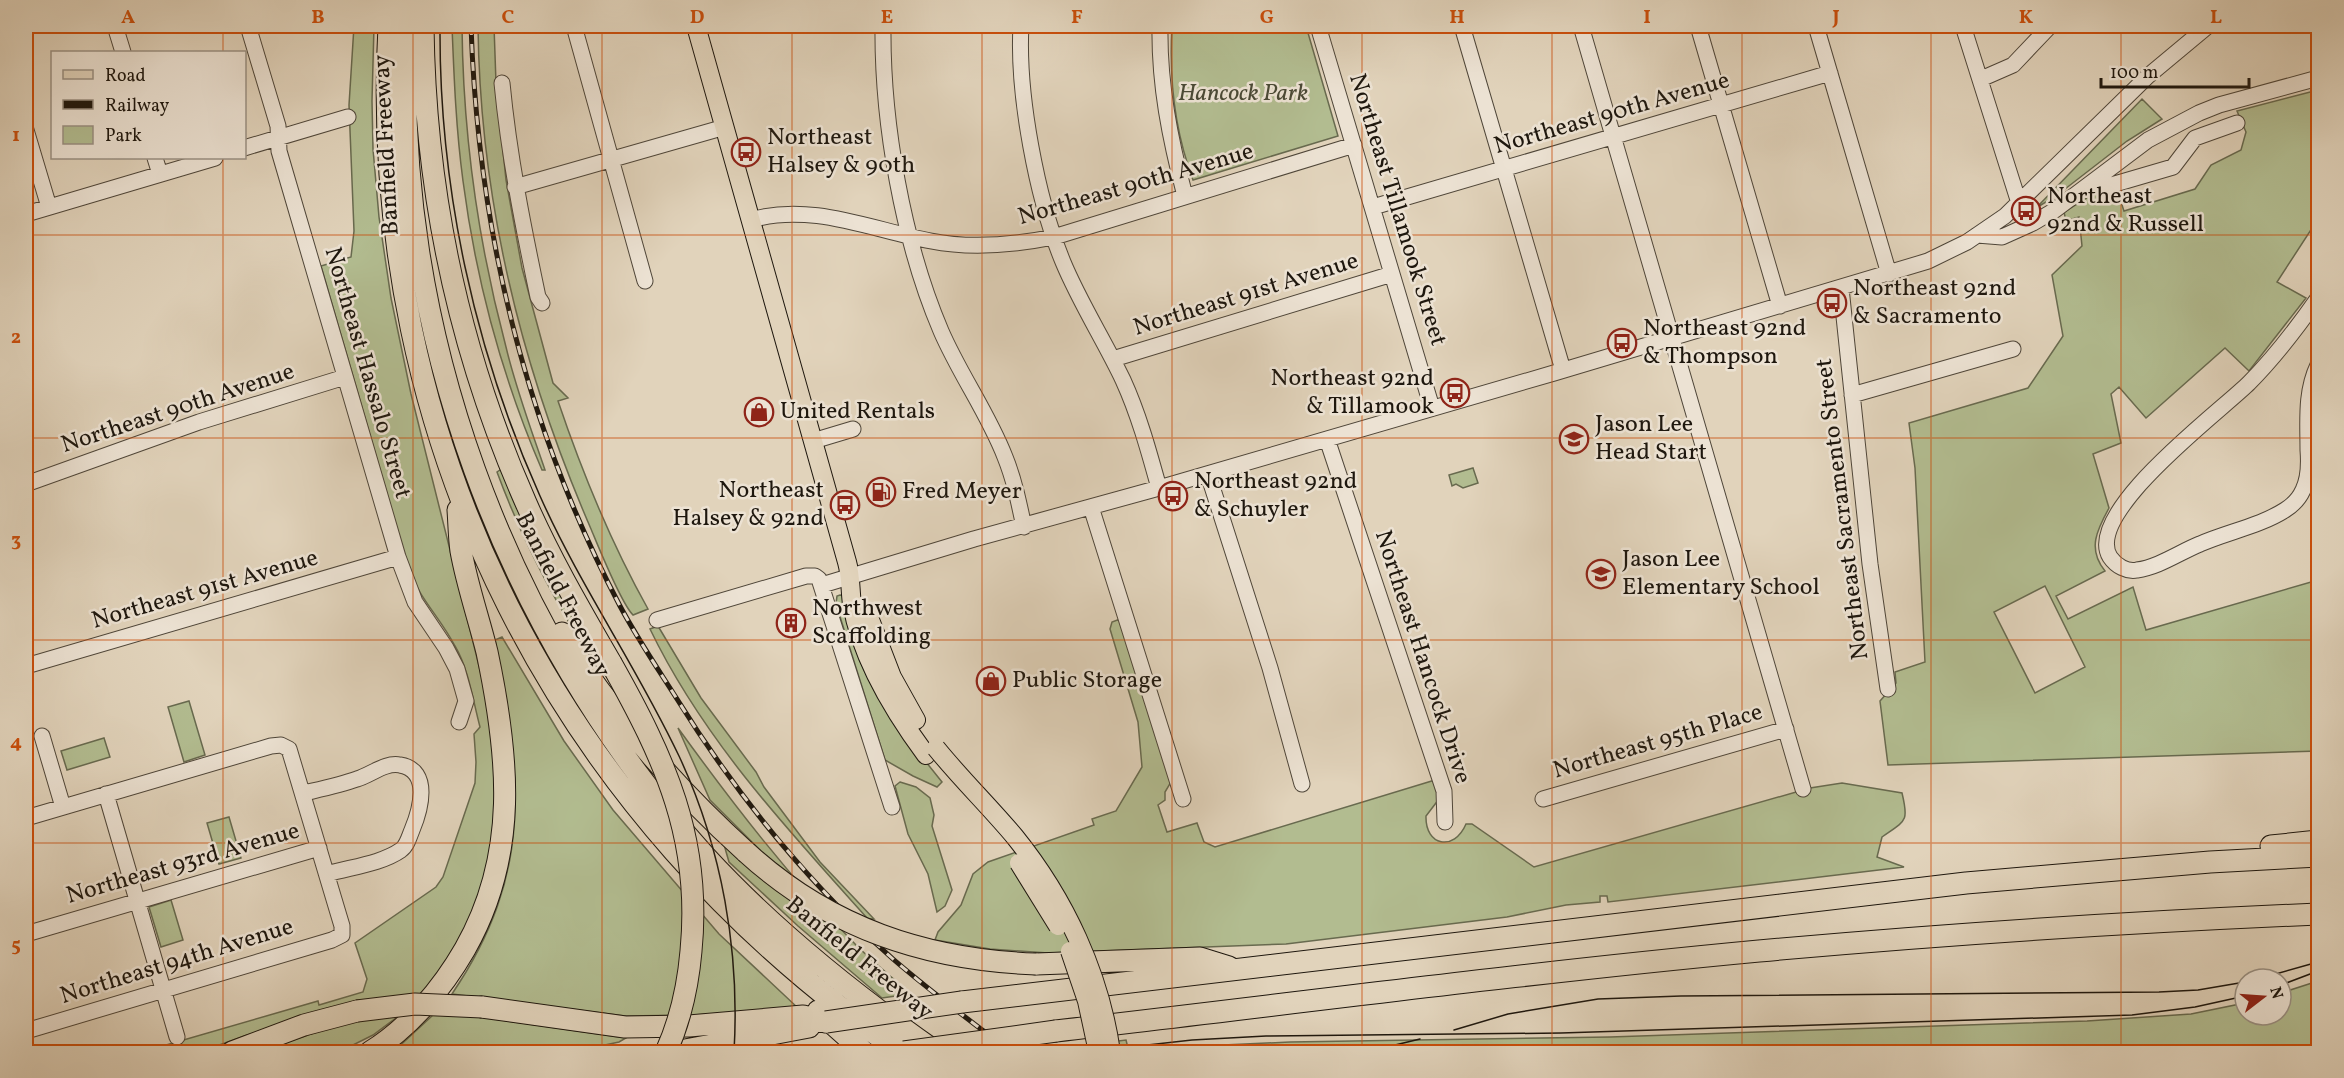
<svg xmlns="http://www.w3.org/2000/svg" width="2344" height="1078" font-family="Vollkorn,serif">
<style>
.green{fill:#b2bc90;stroke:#686a4f;stroke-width:1.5;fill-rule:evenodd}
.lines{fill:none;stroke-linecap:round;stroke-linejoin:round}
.minor-casing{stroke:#4f4639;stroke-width:17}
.major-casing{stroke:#1e170e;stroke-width:20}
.highway-casing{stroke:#1e170e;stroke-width:23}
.minor{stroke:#ece2d3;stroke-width:15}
.major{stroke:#e1d3bb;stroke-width:18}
.highway{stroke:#e1d3bb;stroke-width:21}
.tram{stroke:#1e170e;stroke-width:1.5}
.rail-casing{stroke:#1e170e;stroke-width:5}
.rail{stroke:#ece2d3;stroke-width:3;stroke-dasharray:9;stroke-linecap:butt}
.major-bridge-casing{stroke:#1e170e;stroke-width:20;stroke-linecap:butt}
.highway-bridge-casing{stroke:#1e170e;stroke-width:23;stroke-linecap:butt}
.major-bridge{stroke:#e1d3bb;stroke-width:18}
.highway-bridge{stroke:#e1d3bb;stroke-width:21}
.grid{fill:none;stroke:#ca4f0c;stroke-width:1.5;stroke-opacity:0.55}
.labels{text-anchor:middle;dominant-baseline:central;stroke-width:5;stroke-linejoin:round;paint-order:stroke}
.park-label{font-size:24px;font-style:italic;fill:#4a4935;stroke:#ece2d3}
.street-label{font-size:24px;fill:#1e170e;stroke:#ece2d3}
.poi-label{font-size:24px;fill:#1e170e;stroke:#ece2d3;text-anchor:start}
.neatline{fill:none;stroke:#ca4f0c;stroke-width:2}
.grid-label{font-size:20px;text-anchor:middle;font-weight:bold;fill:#ca4f0c}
</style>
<rect width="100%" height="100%" fill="#e1d3bb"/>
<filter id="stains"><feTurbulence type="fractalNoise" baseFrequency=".00333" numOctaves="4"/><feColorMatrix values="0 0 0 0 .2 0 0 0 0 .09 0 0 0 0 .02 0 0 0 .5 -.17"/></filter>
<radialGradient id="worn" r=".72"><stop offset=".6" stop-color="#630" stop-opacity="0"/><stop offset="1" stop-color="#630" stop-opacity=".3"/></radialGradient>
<!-- green -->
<path class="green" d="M354,26H374L372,101L373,149L379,217L391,298L411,394L485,690L496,760L495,842L469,926L424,997L247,1035L200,1052H142L318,1001L319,1005L363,992L367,979L355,943L436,887L443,877L475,783L476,762L474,734L480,727C473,701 469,670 455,646C441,619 420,599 409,570L321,266L351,257L354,231L349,105Z
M452,26H462C463,135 478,242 506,347C516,389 531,429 545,470H542C502,377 476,281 463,181C456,129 454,77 452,26Z
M478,26H494L496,83L506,180L522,268L553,383L568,398L558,401C582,472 611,543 648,609L633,615C621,603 599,548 591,529C522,370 480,200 478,26Z
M1172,26H1306L1338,136L1193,180C1175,132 1169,77 1172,26Z
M2318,90V219L2277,282L2306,298L2249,371L2225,348L2146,418L2119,387L2111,394L2121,443L2093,454L2109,508C2097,530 2087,549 2105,571L2056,596L2068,619L2133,587L2146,630L2318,580V751L1888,765L1880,701L1896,683L1895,672L1925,662L1915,468L1909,423L2028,388L2063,336L2052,275L2082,246L2079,217L2066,221L2064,212L2093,194L2118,193L2124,211L2195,189L2211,165L2241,150L2246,132L2237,111ZM2045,586L2085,667L2035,693L1994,612Z
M2142,99L2162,119L2127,141L2056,196L2036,208Z
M1473,468L1478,483L1463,488L1456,484L1452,486L1449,475Z
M500,470L503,471L592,650V654L589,655C552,597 521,537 497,472Z
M840,595L844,596L910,742L942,782L937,787L913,776L885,760L836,604L837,596Z
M1120,619L1171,782L1165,792V800L1158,805L1167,832L1197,823L1204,842L1215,847L1435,780L1439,799L1426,816C1425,846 1454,852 1466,824H1472L1534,867L1810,788L1842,783L1902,793C1909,822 1906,820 1882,837L1877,857L1904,867L1608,902L1607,896H1600V902L1566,905L1507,917L1286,944L1048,953L990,949L935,940L938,932L961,905L973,874L988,862L1094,825L1092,819L1116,811L1142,767L1138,722L1110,629L1112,622Z
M658,626L701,698L756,772L764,787L820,862L874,919H868C787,829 703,739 650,629Z
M502,637L564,741L613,810L719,934L798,1008L694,1015L625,1016L452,994C535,871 521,778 495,640Z
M189,701L205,755L184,762L168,707Z
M678,728C733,804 790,878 856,945C873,962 892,977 910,994L882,998L798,926L729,862L723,841L748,864L760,850L710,800Z
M104,738L110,757L67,770L61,751Z
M900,782L916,787L930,798L934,815L932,826L952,890L945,906L937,912L928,874L908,834L895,786Z
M229,817L241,858L219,864L207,823Z
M171,900L183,940L161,947L149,907Z
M2318,981V1052H1137L1223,1045L1290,1042L1610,1037L2087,1021L2191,1014L2245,1003V1015H2281V993Z
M400,1015L373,1035L339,1052H258L349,1021Z
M433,1015L474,1016L626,1038L619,1042L572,1052H393Z
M1126,1040L1129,1052H1029Z"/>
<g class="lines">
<!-- minor casing -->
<g class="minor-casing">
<path id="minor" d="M115,26L123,52
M248,26L278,126L279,151L398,557L415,602L446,648L457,669L466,701L459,722
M574,26L645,281
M883,26C882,123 903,242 941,331C960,375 988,413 1005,457C1014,479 1019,503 1024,527
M1021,26C1017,94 1037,199 1063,262C1080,303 1104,340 1123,380C1139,415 1149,452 1159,488
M1160,26C1159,84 1170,139 1185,196
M1318,26L1432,408
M1462,26L1563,370
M1581,26L1803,789
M1698,26L1780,306
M1816,26L1889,274
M1963,26L2019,203
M1981,79L2013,65L2050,26
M502,83C509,156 523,226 538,297L542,303
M26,130L49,207
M244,148L348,117
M155,158L160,174
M2090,184L2108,186L2173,167L2195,138L2237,123
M515,187L725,127
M1373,207L1830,73
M26,214L215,158
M751,220C811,202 872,230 931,241C971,249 1014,245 1054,237L1354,145
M1977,235L2002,237L2033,223L2055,210L2148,140L2199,113L2219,105L2318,78
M1841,288L1870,564L1888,689
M2318,298C2297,328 2275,357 2249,383C2221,411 2083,513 2110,557C2116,566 2127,572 2137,570C2159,567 2180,552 2200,544C2227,532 2260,526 2285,510C2293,505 2299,499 2303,490C2309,478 2309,463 2308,450C2308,421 2305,392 2318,365
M1113,359L1392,274
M1852,395L2013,349
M1327,439L1444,791L1445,822
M813,441L853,429
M1208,474L1270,668L1302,784
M26,484L199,422L345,377
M1091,507L1183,799
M822,585L974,539L1159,488L1554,373L1928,261L1967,242L2005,216L2148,76L2208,26
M657,620L806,576H815L819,579L892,807
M26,666L398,557
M42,736L63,807
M304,793C321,789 340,785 357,779C371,775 385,762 400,765C432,770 420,811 412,830C409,837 407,846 401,850C381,864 350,867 327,874
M106,794L177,1037
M1543,799L1786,729
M26,818L271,746L281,745L289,749L342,926V935L332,940L26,1031
M26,934L319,848"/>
</g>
<!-- major casing -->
<g class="major-casing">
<path id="major" d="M696,26L847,562C851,576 850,590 852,604C861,657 895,713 926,755
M867,612L892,677L916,720"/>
</g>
<!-- highway casing -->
<g class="highway-casing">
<path id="highway" d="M389,26C366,442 560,817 901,1052
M407,26C391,326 504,633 705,856C774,931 853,994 936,1052
M423,26C425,190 459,352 526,503C550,558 581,611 611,663
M562,633C576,654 588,676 603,695C645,752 694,805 746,852
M2271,846L2318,841
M1036,964L1200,958L1229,967
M962,1002L1966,883L2210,862L2318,856
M482,1007L625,1027L689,1026L803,1016L826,1022
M818,1011L864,1052
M1056,1031C1290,1004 1524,973 1759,951C1945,934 2132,922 2318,914
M232,1052L304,1025L357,1011
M370,1052C409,1028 442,989 465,949C519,854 509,756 487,652C479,619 467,585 461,551C459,537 459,523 458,510
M674,1052L809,1027"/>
</g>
<!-- minor -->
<use href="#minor" class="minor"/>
<!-- major -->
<use href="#major" class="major"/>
<!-- highway -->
<use href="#highway" class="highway"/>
<!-- tram -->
<path class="tram" d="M440,26C439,187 474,349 540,496C580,586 637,667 679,756C722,848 740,951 734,1052
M2258,979L2318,962
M2281,985L2318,971
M1454,1030L1508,1014L1598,999L1681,996L2159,992L2198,990L2245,982
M1085,1052L1192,1040L1266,1036L1561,1033L2132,1015L2195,1007L2245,996
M1366,1052L1420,1039"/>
<!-- rail casing -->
<g class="rail-casing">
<path id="rail" d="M471,26C478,230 525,425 620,606C637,638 658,669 677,699C736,794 809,884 893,959C931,992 972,1022 1011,1052"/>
</g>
<!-- rail -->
<use href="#rail" class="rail"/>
<!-- major-bridge casing -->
<g class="major-bridge-casing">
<path id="major-bridge" d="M936,748C961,779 990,807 1015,837C1065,899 1100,974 1111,1052
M1019,863L1058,926
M1070,951L1087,1001L1098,1052"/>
</g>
<!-- highway-bridge casing -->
<g class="highway-bridge-casing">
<path id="highway-bridge" d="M611,663C665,759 702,839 691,951C688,986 680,1021 666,1052
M746,852C829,928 926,960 1036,964
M357,1011L415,1004L482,1007
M826,1022L962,1002
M904,1052L1056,1031"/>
</g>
<!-- major-bridge -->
<use href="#major-bridge" class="major-bridge"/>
<!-- highway-bridge -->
<use href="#highway-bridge" class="highway-bridge"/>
</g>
<!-- grid -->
<path class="grid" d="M223,26V52M413,26V1052M602,26V1052M792,26V1052M982,26V1052M1172,26V1052M1362,26V1052M1552,26V1052M1742,26V1052M1931,26V1052M2121,26V1052M223,158V1052M26,235H2318M26,438H2318M26,640H2318M26,843H2318"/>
<!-- icons -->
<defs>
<g id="bus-ring" transform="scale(1.5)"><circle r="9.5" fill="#ece2d3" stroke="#8f2418" stroke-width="1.5"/><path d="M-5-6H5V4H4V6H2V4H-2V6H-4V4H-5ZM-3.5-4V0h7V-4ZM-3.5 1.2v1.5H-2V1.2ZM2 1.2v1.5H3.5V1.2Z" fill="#8f2418"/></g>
<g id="shop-ring" transform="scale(1.5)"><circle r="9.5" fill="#ece2d3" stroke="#8f2418" stroke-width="1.5"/><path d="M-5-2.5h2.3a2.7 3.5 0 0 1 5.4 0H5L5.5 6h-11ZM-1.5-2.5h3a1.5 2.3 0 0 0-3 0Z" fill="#8f2418"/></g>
<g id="school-ring" transform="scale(1.5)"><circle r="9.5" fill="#ece2d3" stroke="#8f2418" stroke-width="1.5"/><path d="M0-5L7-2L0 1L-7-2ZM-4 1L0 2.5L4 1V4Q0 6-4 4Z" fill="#8f2418"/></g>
<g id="fuel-ring" transform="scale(1.5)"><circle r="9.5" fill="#ece2d3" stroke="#8f2418" stroke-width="1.5"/><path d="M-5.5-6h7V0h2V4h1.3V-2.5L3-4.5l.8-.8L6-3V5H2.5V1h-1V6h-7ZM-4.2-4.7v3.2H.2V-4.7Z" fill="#8f2418"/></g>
<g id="building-ring" transform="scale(1.5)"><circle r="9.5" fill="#ece2d3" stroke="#8f2418" stroke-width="1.5"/><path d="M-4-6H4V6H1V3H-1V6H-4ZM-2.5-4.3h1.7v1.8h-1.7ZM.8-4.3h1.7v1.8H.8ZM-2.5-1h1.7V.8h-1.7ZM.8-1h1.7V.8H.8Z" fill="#8f2418"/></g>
</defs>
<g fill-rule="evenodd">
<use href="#bus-ring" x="746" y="152"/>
<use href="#bus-ring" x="2026" y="211"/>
<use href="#bus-ring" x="1832" y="303"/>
<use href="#bus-ring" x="1622" y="343"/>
<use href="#bus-ring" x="1455" y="393"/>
<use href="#shop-ring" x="759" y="412"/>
<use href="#school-ring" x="1574" y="439"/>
<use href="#fuel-ring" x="881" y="492"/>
<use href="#bus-ring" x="1173" y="496"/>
<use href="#bus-ring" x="845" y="505"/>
<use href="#school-ring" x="1601" y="574"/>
<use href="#building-ring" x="791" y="623"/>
<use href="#shop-ring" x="991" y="681"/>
</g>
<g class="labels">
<!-- park labels -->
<g class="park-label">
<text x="1243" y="94">Hancock Park</text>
</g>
<!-- street labels -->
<g class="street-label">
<text transform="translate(1612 114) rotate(-16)">Northeast 90th Avenue</text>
<text transform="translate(387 145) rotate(-93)">Banfield Freeway</text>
<text transform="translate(1136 185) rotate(-16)">Northeast 90th Avenue</text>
<text transform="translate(1397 210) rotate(73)">Northeast Tillamook Street</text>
<text transform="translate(1246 295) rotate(-17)">Northeast 91st Avenue</text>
<text transform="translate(367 373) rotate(74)">Northeast Hassalo Street</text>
<text transform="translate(178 409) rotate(-18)">Northeast 90th Avenue</text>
<text transform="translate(1843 509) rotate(-97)">Northeast Sacramento Street</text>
<text transform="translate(205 590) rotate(-16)">Northeast 91st Avenue</text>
<text transform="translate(562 595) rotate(63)">Banfield Freeway</text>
<text transform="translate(1422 657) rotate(72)">Northeast Hancock Drive</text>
<text transform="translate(1658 742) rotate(-16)">Northeast 95th Place</text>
<text transform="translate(183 864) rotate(-16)">Northeast 93rd Avenue</text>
<text transform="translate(859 959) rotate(39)">Banfield Freeway</text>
<text transform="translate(177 962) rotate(-17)">Northeast 94th Avenue</text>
</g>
<!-- poi labels -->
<g class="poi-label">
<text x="767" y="138">Northeast<tspan x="767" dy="28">Halsey &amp; 90th</tspan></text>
<text x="2047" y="197">Northeast<tspan x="2047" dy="28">92nd &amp; Russell</tspan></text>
<text x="1853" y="289">Northeast 92nd<tspan x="1853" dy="28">&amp; Sacramento</tspan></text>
<text x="1643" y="329">Northeast 92nd<tspan x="1643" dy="28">&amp; Thompson</tspan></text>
<text x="1434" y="379" text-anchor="end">Northeast 92nd<tspan x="1434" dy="28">&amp; Tillamook</tspan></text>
<text x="780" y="412">United Rentals</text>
<text x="1595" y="425">Jason Lee<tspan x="1595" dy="28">Head Start</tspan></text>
<text x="1194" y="482">Northeast 92nd<tspan x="1194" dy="28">&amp; Schuyler</tspan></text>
<text x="824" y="491" text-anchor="end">Northeast<tspan x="824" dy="28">Halsey &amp; 92nd</tspan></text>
<text x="902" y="492">Fred Meyer</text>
<text x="1622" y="560">Jason Lee<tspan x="1622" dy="28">Elementary School</tspan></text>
<text x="812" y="609">Northwest<tspan x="812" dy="28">Scaffolding</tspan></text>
<text x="1012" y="681">Public Storage</text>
</g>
</g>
<!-- margin -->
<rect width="2344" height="1078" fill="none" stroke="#e1d3bb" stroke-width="66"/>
<!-- legend -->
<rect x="51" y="51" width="195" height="108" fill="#ece2d3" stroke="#9a9184" stroke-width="1.5"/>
<rect x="63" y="70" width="30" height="9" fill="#e1d3bb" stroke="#9a9184" stroke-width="1.5"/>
<text x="105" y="81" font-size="18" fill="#1e170e">Road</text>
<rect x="63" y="100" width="30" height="9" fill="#1e170e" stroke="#9a9184" stroke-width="1.5"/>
<text x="105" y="111" font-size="18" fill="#1e170e">Railway</text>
<rect x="63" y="126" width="30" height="18" fill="#b2bc90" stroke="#9a9184" stroke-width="1.5"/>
<text x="105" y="141" font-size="18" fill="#1e170e">Park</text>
<!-- north arrow -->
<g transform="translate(2263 997) rotate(73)"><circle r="28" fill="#ece2d3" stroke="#9a9184" stroke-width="1.5"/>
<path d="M0-4.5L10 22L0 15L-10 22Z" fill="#8f2418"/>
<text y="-9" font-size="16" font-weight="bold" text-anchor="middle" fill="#1e170e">N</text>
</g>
<!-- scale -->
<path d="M2101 78v9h148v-9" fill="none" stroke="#1e170e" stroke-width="3"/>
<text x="2110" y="78" font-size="18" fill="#1e170e" stroke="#ece2d3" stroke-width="4.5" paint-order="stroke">100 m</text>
<rect x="33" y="33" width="2278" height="1012" class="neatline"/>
<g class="grid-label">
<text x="128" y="23">A</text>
<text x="318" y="23">B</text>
<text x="508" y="23">C</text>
<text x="697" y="23">D</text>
<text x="887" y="23">E</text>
<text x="1077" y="23">F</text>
<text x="1267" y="23">G</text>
<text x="1457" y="23">H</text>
<text x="1647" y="23">I</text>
<text x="1836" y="23">J</text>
<text x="2026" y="23">K</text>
<text x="2216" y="23">L</text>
<text x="16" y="141">1</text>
<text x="16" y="343">2</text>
<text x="16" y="546">3</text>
<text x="16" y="748">4</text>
<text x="16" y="951">5</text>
</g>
<rect width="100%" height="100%" filter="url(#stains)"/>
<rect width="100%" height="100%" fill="url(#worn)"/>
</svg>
